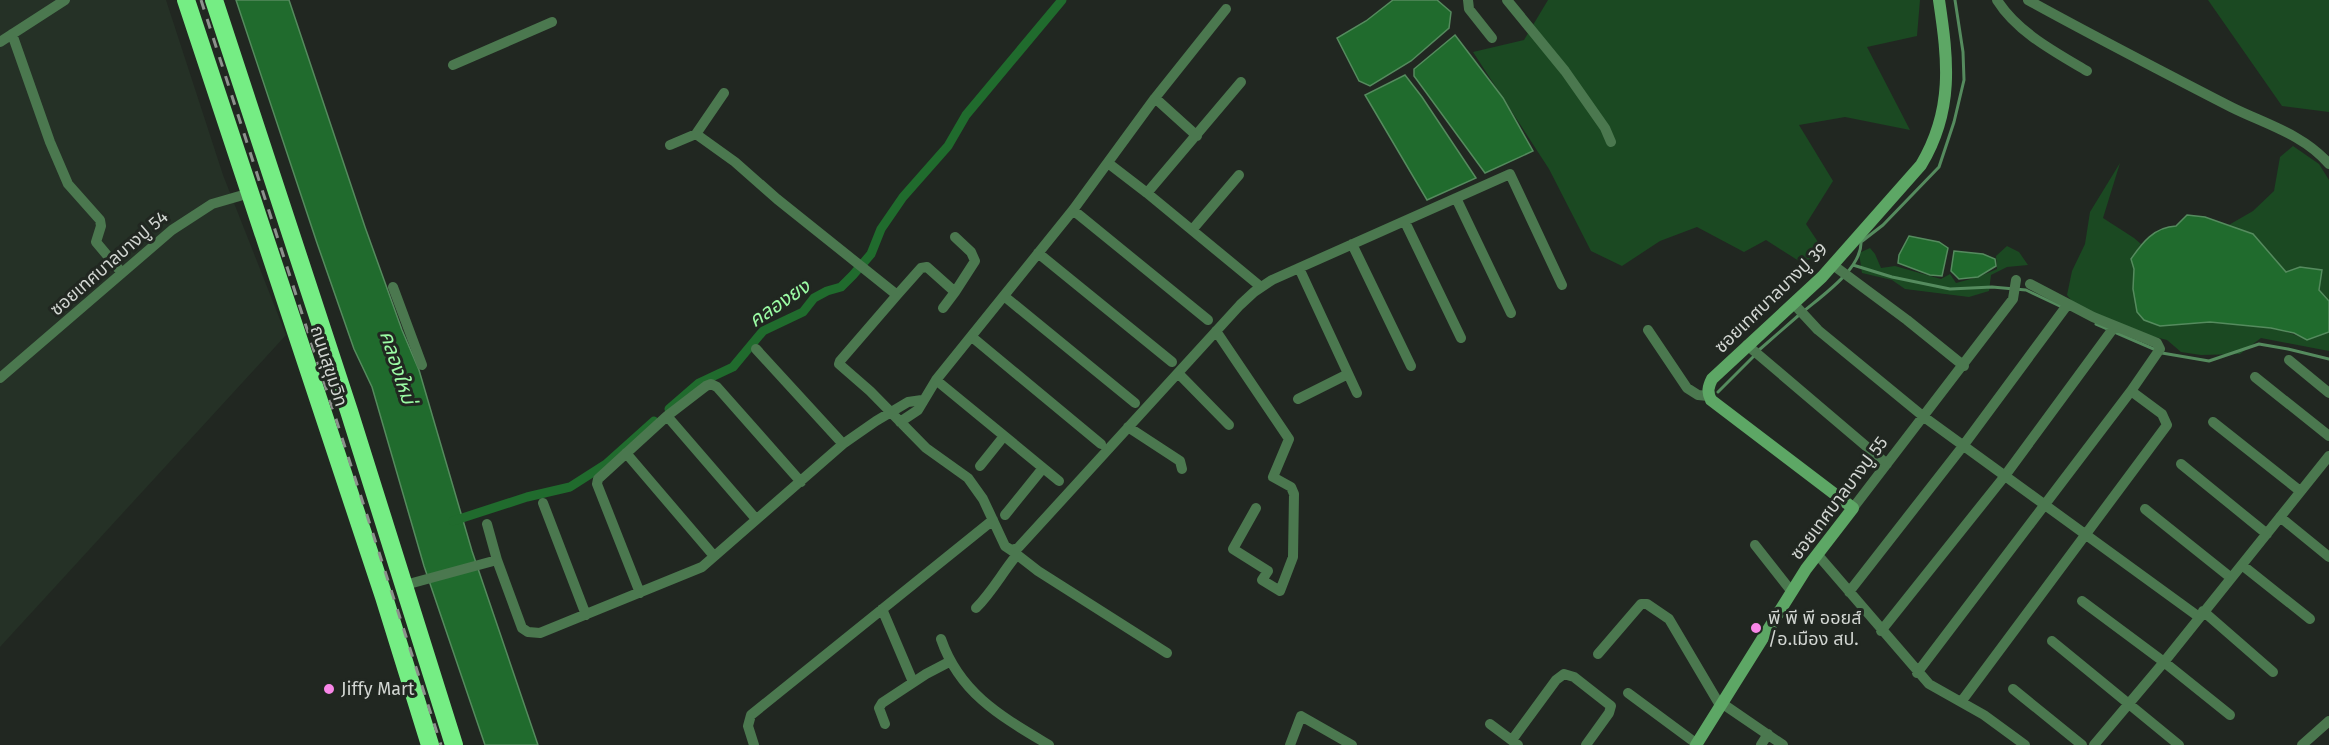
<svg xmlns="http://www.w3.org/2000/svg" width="2329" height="745" font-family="'Fira Sans','Noto Sans Thai',sans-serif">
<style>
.built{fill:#253126}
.green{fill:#1b4922}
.water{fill:#206b2d;stroke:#558b5e;stroke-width:1.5}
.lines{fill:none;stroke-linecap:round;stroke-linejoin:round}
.stream{stroke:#558b5e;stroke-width:3}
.canal{stroke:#206b2d;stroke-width:9}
.street{stroke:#4b784f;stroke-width:10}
.secondary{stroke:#5da765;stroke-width:12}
.highway{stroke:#75ed84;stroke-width:18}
.rail{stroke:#8c918c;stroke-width:3;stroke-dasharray:10 10;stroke-linecap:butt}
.poi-dot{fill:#f987e8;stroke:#212721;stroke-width:2}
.labels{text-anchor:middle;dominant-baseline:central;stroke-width:6;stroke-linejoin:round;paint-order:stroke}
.street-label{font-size:18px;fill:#d2d6d2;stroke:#212721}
.poi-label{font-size:18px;fill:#d2d6d2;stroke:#212721;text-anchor:start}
.water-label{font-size:20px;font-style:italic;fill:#9bfca4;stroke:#212721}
</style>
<rect width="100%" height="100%" fill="#212721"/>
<!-- built -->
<path class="built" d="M0,0H166L223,175L286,335L0,647Z"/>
<!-- green -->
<path class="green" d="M1548,0H1920L1917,36L1867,47L1910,130L1845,117L1799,125L1833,181L1806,224L1824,251L1802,263L1766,240L1744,252L1697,227L1660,241L1622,266L1591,251L1549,169L1473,52L1524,40Z
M2208,0H2329V112L2282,106Z
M2293,146L2319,164L2329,180V301L2300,267L2286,272L2253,234L2227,226L2253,211L2274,191L2280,157Z
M2120,163L2103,218L2134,238L2141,244L2131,259L2134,269L2187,324C2221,321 2276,324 2307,340L2329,332V351L2261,338L2240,354L2201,355L2181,352L2167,340L2119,328L2079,310L2067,295L2072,271L2085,244L2090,212Z
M2007,246L2019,252L2028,265L2007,267L1991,275L1989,291L1969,297L1905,289L1892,280L1862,273L1859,253L1870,248L1875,254L1881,268L1895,266L1941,279L1950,274L1956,283L1978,277L1997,269L1996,256Z"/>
<!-- water -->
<path class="water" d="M236,0H289L365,227L402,330L419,370L472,551L538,745H485L424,566L372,387L354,349L317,243Z
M1393,0H1437L1451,12L1449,28L1411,61L1370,86L1359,81L1337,38L1366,21Z
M1455,35L1503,98L1533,151L1485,173L1414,76V69Z
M1405,75L1422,97L1476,178L1427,200L1365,95Z
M2187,215L2205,217L2253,234L2286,272L2300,267L2322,270L2319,290L2329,301V332L2307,340L2294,333L2271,328L2210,322L2160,326L2144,320L2137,312L2133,289L2134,269L2131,259C2142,243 2154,227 2176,226Z
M1909,236L1939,242L1948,248L1942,276L1930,275L1898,263L1899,255Z
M1954,251L1983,254L1995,259L1996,266L1978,277L1959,279L1951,271Z"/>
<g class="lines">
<!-- stream -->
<path class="stream" d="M1853,265L1892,277L1950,289L1992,287L2026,290L2064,308
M1804,311C1823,295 1862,268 1861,242L1883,225L1939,167L1954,122L1964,80L1963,52L1955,0
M2096,324L2156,350
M1759,350L1799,315
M2162,353L2209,361L2259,344L2288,349L2329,359
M1718,392L1755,355"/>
<!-- canal -->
<path class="canal" d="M669,409L699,383L733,367L763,331L803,312L814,298L827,291L841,287L853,275L871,254L881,229L903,197L948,146L966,115L1062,0
M453,521L527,497L570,487L606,464L654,421"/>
<!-- street -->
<path class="street" d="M1468,0L1469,9L1492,38
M1507,0L1565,71L1605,128L1611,142
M1997,0C2017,32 2055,52 2087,71
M2028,0C2095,37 2163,72 2231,107C2265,124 2303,134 2329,164
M12,34L50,142L68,184L100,220L101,226L96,242L122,273
M0,42L65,0
M453,65L552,22
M1155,98L1197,136
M696,134L735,162L777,199L897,295L921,268L927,267L955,292L943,308
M670,145L696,134L724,93
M1108,163L1147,193L1261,287
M1147,193L1241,82
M1456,198L1511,313
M1073,210L1208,320
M1405,222L1461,338
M1192,230L1239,175
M1352,244L1411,366
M1038,253L1172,362
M1833,265L1907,320L1964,366
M1299,268L1357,393
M393,287L422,365
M955,292L975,261L971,252L955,237
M897,295L840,361L839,364L870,391L926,448L968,478L983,499L1005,546L1011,550L1018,548L1240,305L1254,292L1272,280L1510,174L1562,285
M1004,296L1135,403
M1793,303L1818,330L1924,417L2199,617
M1648,330L1687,388L1698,395L1708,396
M1216,331L1289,439L1273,477L1291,487L1294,494L1293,557L1280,591L1262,580L1268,571L1233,549L1256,508
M972,337L1101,444
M1747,345L1887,464
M756,349L843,444
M2289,360L2329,393
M1178,373L1229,425
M2255,377L2329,436
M0,378L172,230L212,204L250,193
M936,380L1059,481
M1298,399L1348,374
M667,416L756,519
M900,422L918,410L936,380L1073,210L1155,98L1226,9
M2213,422L2300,491
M1128,427L1180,461L1182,469
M626,453L714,556
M2181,464L2267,534
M980,466L1004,436
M543,503L586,615
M1853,508L2013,299L2016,280
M2145,509L2230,577
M1005,515L1043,468
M2280,517L2329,557
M487,524L497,560
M1755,545L1792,592
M1011,550L1038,571L1167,653
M1817,554L1929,684L1984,715L2025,745
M2242,565L2310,619
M405,585L497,560L522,628L528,632L540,633L702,567L843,444L876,421L908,402L922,400
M1849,592L1963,446L2068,304
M640,593L597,484L598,479L667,416L706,386L711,384L717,387L801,482
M2082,601L2164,662L2230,715
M976,608C992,592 1002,573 1016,556
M882,609L913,682
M2203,611L2273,672
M1881,631L2004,477L2115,326
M941,639C960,694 1002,717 1049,745
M2052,641L2179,745
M1598,654L1641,604H1647L1669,619L1721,707
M1917,673L2131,391L2160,349L2157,343L2093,317L2030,284
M2013,689L2082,745
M1628,693L1697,744
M1961,702L2167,425L2162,414L2131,391
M1723,704L1783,745
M885,724L879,708L882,703L926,674L949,662
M1490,724L1518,745
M1512,740L1556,680L1564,674L1574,677L1611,706L1609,713L1586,745
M754,745L748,726L751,715L993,520
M1290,745L1301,716L1352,745
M1761,745L1768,734
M2094,745L2164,662L2329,456
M2302,745L2329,721"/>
<!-- secondary -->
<path class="secondary" d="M1696,745L1806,569L1853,508L1711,400C1707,392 1708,387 1712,379L1822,277L1921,165C1954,110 1948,60 1939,0"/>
<!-- highway -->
<path class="highway" d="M186,0L384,597L430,745
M214,0L349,411L454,745"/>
<!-- rail -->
<path class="rail" d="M201,0L441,745"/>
</g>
<!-- markers -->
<g class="poi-dot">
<circle cx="1756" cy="628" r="6"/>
<circle cx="329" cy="689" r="6"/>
</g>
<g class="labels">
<!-- street labels -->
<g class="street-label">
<text transform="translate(109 263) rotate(-41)">ซอยเทศบาลบางปู 54</text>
<text transform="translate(1771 298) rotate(-44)">ซอยเทศบาลบางปู 39</text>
<text transform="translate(329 366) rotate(72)">ถนนสุขุมวิท</text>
<text transform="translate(1839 498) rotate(-53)">ซอยเทศบาลบางปู 55</text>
</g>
<!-- poi labels -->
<g class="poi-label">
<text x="1768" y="618">พี พี พี ออยส์<tspan x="1768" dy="21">/อ.เมือง สป.</tspan></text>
<text x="341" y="689">Jiffy Mart</text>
</g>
<!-- water labels -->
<g class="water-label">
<text transform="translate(779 303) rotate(-34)">คลองยง</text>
<text transform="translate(398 367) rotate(72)">คลองใหม่</text>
</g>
</g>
</svg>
